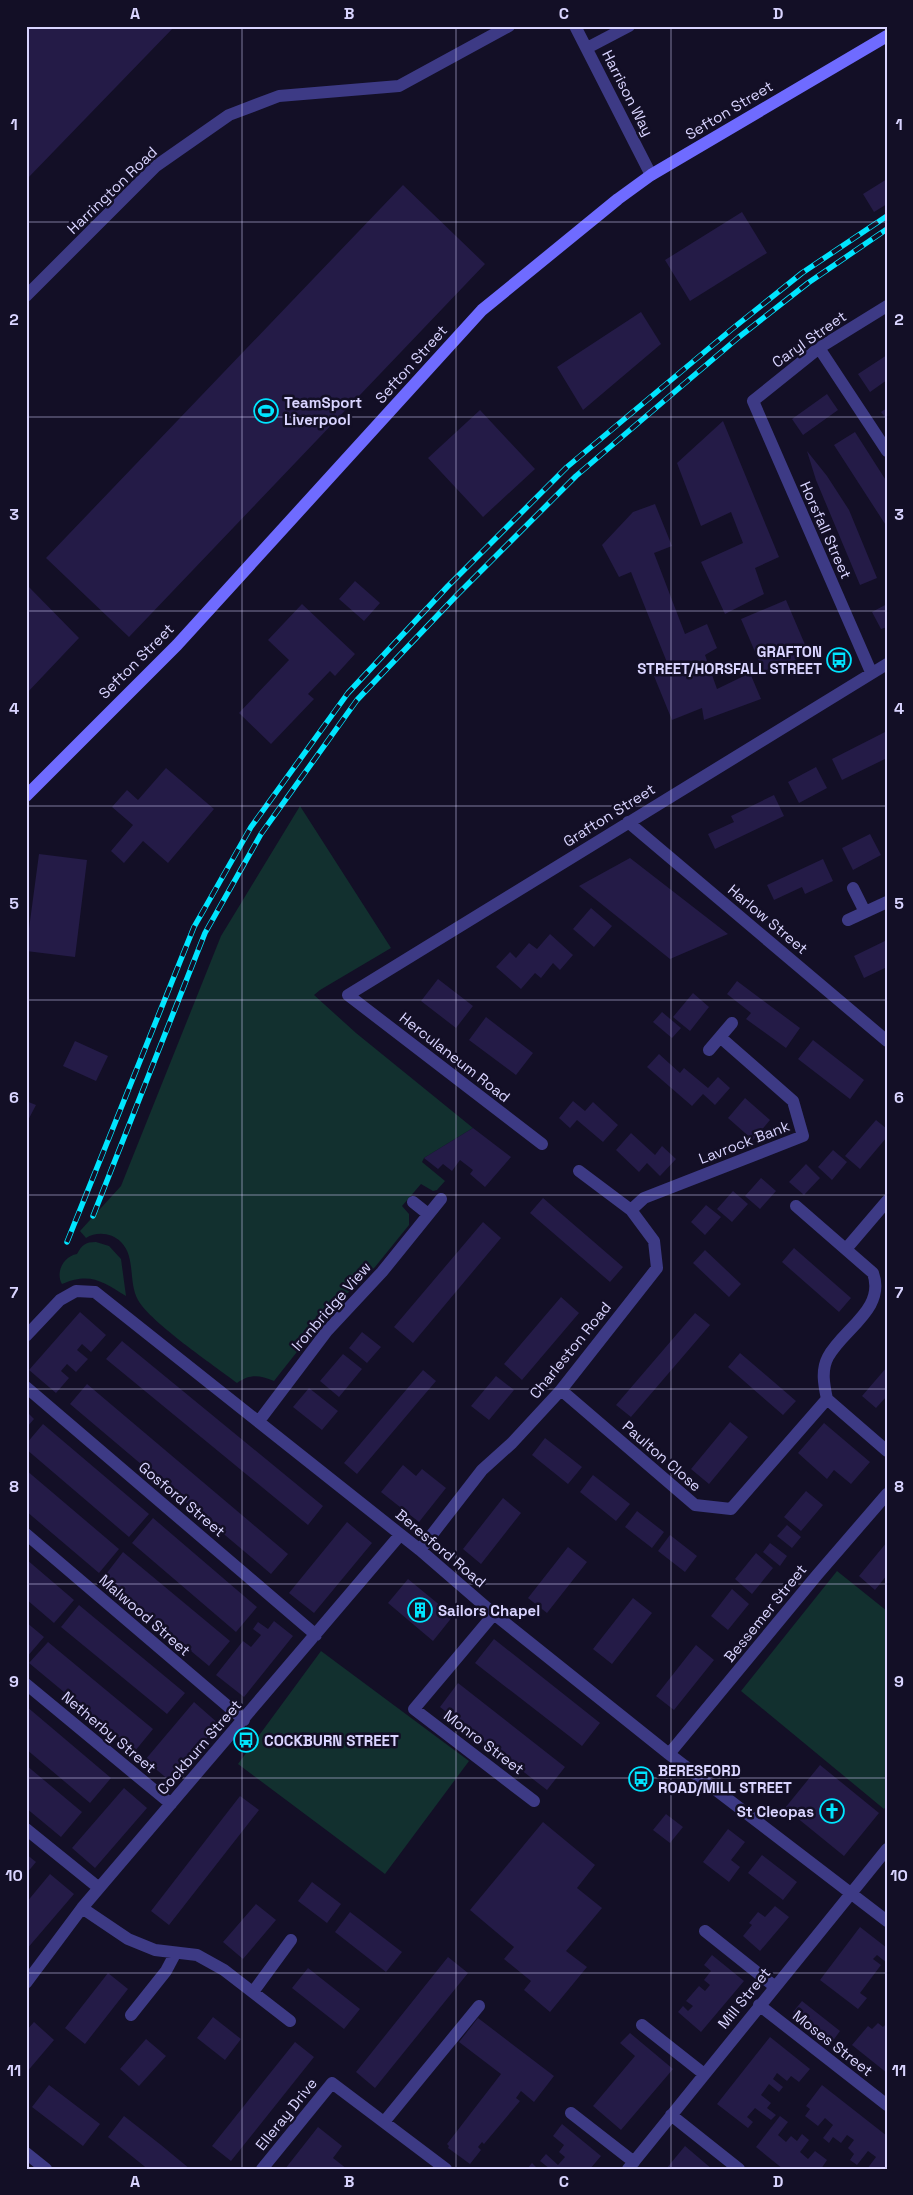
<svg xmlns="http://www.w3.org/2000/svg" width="913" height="2195" font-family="'Space Grotesk',sans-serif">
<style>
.green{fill:#12302f}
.building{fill:#241b47}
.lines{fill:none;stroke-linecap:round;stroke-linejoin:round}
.street{stroke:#3d3a85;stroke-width:12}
.secondary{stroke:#6f6bff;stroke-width:12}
.rail-casing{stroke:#00e5ff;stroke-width:5.5}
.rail{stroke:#130f26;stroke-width:4;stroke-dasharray:11;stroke-linecap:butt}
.grid{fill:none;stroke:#d9d4ff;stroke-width:1;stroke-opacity:0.55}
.labels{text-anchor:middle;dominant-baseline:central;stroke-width:5;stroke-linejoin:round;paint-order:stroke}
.street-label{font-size:15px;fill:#d9d4ff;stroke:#130f26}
.poi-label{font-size:15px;font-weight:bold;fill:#d9d4ff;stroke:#130f26;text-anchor:start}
.neatline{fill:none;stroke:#d9d4ff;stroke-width:2}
.grid-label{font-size:16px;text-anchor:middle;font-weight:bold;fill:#d9d4ff}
</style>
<rect width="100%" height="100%" fill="#130f26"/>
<!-- green -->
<path class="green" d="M300,806L391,948L320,990L314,995L356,1033L473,1128L424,1158L422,1162L445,1181L437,1190L433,1191L421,1184L402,1206L409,1214V1225L375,1267L330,1310L274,1381C259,1375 250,1374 237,1383C214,1365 151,1323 138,1300C128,1282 136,1257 121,1242C112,1233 97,1231 86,1238L80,1231L121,1186L221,936Z
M96,1242L109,1246L121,1259L126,1296C102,1281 90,1272 62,1284C55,1272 64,1256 77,1254C82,1245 85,1242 96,1242Z
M837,1571L887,1611V1805L884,1809L741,1691Z
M321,1651L469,1761L385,1874L238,1764Z"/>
<!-- building -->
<path class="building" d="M26,26H175L26,180Z
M887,179V204L874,212L863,194Z
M403,185L485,264L129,637L46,558Z
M742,212L767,253L690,301L665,260Z
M641,312L661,344L583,410L557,367Z
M887,355V380L870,392L858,374Z
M827,394L838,410L803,435L792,419Z
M887,408V420L881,412Z
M480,410L535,469L483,517L428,458Z
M723,421L779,557L755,568L764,594L725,614L701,562L743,543L731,512L701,526L677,463Z
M855,432L887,482V527L834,445Z
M807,451L827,476L849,510L877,578L860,585L816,480Z
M655,504L672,546L654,553L685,634L707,624L717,648L705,655L717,689L750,673L761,699L704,720L702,708L672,720L654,676L670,670L631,572L619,577L602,545L633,512Z
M355,581L380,603L364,621L339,599Z
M26,584L79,638L26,694Z
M786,600L809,654L764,673L741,619Z
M302,604L355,654L335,676L330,671L308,694L314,699L271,744L239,713L289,660L268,640Z
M887,604V627L881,629L872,612Z
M887,731V758L842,780L832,759Z
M816,767L827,788L799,803L788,782Z
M166,768L214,809L168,863L143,841L124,863L111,851L133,825L112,807L127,790L138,800Z
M774,795L784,816L715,849L708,834L734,822L731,816Z
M870,834L881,855L853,870L842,848Z
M39,854L87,860L75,957L26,951Z
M630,858L728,934L670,959L579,886Z
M823,859L833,881L805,894L802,887L774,900L767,885Z
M591,908L612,926L594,947L573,929Z
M550,934L573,955L560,970L553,963L541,978L535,973L521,989L496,967L510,952L516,958L529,943L537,949Z
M887,940V967L864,978L854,956Z
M438,979L473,1006L456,1028L421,1001Z
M737,981L800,1028L786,1048L746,1019L751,1013L727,994Z
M693,993L709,1007L690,1031L673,1017Z
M662,1012L681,1028L672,1038L653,1022Z
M486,1017L533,1053L516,1075L469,1040Z
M813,1040L864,1080L850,1099L798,1059Z
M75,1041L108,1056L96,1081L63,1066Z
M659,1054L680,1073L684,1068L708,1088L718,1077L730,1088L715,1105L703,1094L692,1106L647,1067Z
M745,1098L770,1120L753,1140L728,1118Z
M26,1101L36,1105L26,1124Z
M573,1101L585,1111L593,1102L618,1125L603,1142L577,1120L570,1128L559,1118Z
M876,1120L887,1129V1137L860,1169L845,1156Z
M473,1128L511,1157L485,1187L470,1174L473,1170L460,1160L452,1171L443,1164L438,1169L424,1158Z
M631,1133L655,1155L662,1146L676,1159L660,1176L647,1163L639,1172L616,1150Z
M833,1150L847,1162L832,1180L818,1167Z
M806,1164L820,1178L804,1195L789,1182Z
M761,1178L776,1191L760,1209L745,1196Z
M733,1191L748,1204L732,1222L717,1209Z
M543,1198L623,1267L610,1282L530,1213Z
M706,1205L721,1217L705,1235L691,1222Z
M483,1222L501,1238L413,1343L394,1327Z
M794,1248L851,1298L839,1312L782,1262Z
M705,1250L741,1284L729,1297L693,1263Z
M561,1297L579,1313L522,1380L504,1364Z
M80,1312L106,1335L91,1352L82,1344L77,1350L88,1359L76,1372L67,1364L61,1371L69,1378L56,1393L29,1370Z
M695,1313L710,1325L631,1417L616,1405Z
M362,1332L381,1347L367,1363L349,1348Z
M122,1341L323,1506L308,1525L106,1359Z
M740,1353L796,1401L783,1415L728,1367Z
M343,1354L362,1369L339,1397L320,1381Z
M887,1367V1396L876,1408L862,1396Z
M423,1370L436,1381L357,1474L344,1463Z
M496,1376L514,1390L489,1420L471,1406Z
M87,1384L288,1554L271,1574L70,1404Z
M309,1388L338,1411L322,1430L293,1407Z
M26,1411L34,1419L27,1427L26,1426Z
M730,1422L748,1437L709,1484L691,1469Z
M824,1423L870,1462L851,1484L834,1470L827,1479L798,1453Z
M43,1424L149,1514L129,1537L26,1449V1444Z
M545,1438L582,1467L568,1484L532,1455Z
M403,1465L416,1476L422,1469L446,1488L419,1522L381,1492Z
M26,1470L119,1549L99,1573L26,1511Z
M593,1475L630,1504L616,1521L580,1492Z
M806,1491L823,1505L801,1531L784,1517Z
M503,1498L521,1513L481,1564L463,1549Z
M637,1511L664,1532L652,1548L625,1527Z
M153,1518L257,1607L236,1632L132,1543Z
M347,1522L372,1543L314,1613L289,1593Z
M787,1525L801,1537L792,1548L777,1536Z
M670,1535L697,1556L685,1572L658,1551Z
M887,1542V1575L875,1590L859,1576Z
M770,1543L787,1556L780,1566L763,1552Z
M568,1547L587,1562L547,1613L528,1598Z
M123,1552L230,1641L209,1666L103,1578Z
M756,1553L773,1568L752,1594L735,1579Z
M26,1559L74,1600L54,1623L26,1599Z
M408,1579L453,1616L433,1641L388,1603Z
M732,1589L749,1604L728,1630L711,1616Z
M633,1598L652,1613L612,1664L593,1649Z
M79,1605L185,1693L167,1714L61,1627Z
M274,1621L293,1636L244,1697L216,1675L243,1641L251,1647L261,1635L253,1629L258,1622L268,1629Z
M26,1622L44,1637L26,1658Z
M494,1639L600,1723L582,1746L475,1663Z
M48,1642L153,1729L135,1751L29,1663Z
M696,1645L714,1660L674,1710L656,1696Z
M458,1683L565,1767L547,1790L440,1707Z
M194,1702L219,1724L170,1781L145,1760Z
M26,1706L111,1778L90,1803L26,1749Z
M26,1765L82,1812L61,1837L26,1808Z
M820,1765L879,1813L844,1856L785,1808Z
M124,1788L147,1808L95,1868L72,1848Z
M240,1796L259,1810L169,1925L151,1911Z
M666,1814L683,1827L670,1843L653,1830Z
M543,1822L595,1865L577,1888L602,1908L566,1951L587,1967L550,2012L524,1990L531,1981L504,1959L514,1947L470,1910Z
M728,1829L745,1842L731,1860L740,1867L729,1882L703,1862Z
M26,1854L36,1862L26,1874Z
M762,1855L797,1882L783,1900L748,1873Z
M50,1874L74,1894L26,1950V1903Z
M312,1882L341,1904L327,1923L298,1901Z
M256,1904L276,1920L243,1959L223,1942Z
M775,1906L789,1917L760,1951L743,1936L752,1925L749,1923L758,1912L765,1917Z
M350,1912L402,1952L386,1972L335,1932Z
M860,1927L887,1948V1963L877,1955L873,1959L881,1965L860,1993L867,1998L858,2009L820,1980Z
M712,1955L744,1981L701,2032L678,2012L683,2006L688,2011L693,2006L686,2001L699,1986L705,1991L710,1985L704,1980L711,1971L704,1965Z
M448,1957L468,1973L375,2088L356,2072Z
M308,1968L360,2009L344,2029L292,1988Z
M108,1973L128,1989L85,2044L65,2028Z
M802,2001L840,2031L832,2042L793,2012Z
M213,2017L241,2039L225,2060L197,2038Z
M478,2018L554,2076L534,2102L521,2091L516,2098L520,2101L484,2144L482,2142L478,2147L481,2150L470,2164L448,2148L449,2146L447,2144L501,2074L459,2042Z
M34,2022L54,2040L26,2073V2031Z
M878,2023L883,2027L887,2023V2036L885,2039L887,2041V2073L852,2045L868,2026L872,2029Z
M630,2033L673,2069L621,2130L593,2106L635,2056L620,2043Z
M770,2037L810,2069L799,2082L791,2076L787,2081L777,2073L773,2079L783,2087L779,2092L769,2084L761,2095L771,2103L767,2108L776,2115L771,2120L755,2108L747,2117L753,2122L748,2128L717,2104Z
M146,2039L166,2056L139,2086L120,2069Z
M295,2042L314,2057L231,2161L212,2146Z
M49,2085L100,2124L83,2146L32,2107Z
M822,2085L887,2136V2169H867L876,2157L868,2151L857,2165L850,2160L854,2154L848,2148L854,2140L847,2135L841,2143L833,2137L829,2143L823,2138L833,2125L825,2118L818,2126L805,2116L810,2109L806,2106Z
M124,2116L161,2145L190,2169H147L144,2166L108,2137Z
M780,2116L788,2122L778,2135L786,2142L791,2136L797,2141L802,2134L809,2140L800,2152L808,2159L815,2151L827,2160L821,2169H783L756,2147Z
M562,2124L601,2156L590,2169H550L540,2161L546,2154L558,2165L565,2157L559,2152L564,2145L553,2136Z
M318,2127L342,2146L333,2158L347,2169H285Z
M685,2146L712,2169H666Z
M532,2163L538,2169H527Z"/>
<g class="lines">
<!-- street -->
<path class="street" d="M575,26L651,175
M587,48L629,26
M26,296L156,166L229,115L279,96L399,86L509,26
M819,348L887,451
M871,672L753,401L819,348L887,306
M628,822L887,1041
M853,888L865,912
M848,920L887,902
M709,1050L732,1023
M542,1144L348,995L887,664
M413,1202L428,1214
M796,1206L873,1273C886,1309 843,1329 828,1357C821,1370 824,1385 827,1399L887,1451
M631,1210L644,1198L803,1136L793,1101L720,1037
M846,1249L887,1201
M26,1336L60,1300L76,1291L95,1292L420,1550L494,1614L669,1754L887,1921
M26,1387L316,1635
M561,1390L695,1505L731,1509L827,1399
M259,1421L327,1331L382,1272L441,1199
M26,1534L244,1720
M420,1550L482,1470L512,1443L561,1390L657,1268L654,1241L631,1210L579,1171
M494,1614L414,1709L534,1801
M26,1684L171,1804
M669,1754L817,1575L887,1494
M26,1829L99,1888
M82,1908L128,1939L155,1950L197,1955L224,1970L290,2021
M705,1931L774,1986
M26,1983L82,1908L400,1535
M253,1992L291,1940
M759,2005L887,2105
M131,2015L166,1971L175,1954
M642,2025L704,2074
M571,2113L634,2162
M671,2115L739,2169
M384,2122L479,2006
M26,2153L46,2169
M262,2169L332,2083L446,2169
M628,2169L887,1849"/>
<!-- secondary -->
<path class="secondary" d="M26,796L177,645L482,310L618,199L651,175L887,36"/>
<!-- rail casing -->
<g class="rail-casing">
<path id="rail" d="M93,1216L205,933L261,834L357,700L457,595L576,476L739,337L808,283L887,229
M67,1242L194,927L251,827L348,693L448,586L567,467L732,329L802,273L887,216"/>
</g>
<!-- rail -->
<use href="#rail" class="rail"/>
</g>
<!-- grid -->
<path class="grid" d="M242,26V2169M456,26V2169M671,26V2169M26,222H887M26,417H887M26,611H887M26,806H887M26,1000H887M26,1195H887M26,1389H887M26,1584H887M26,1778H887M26,1973H887"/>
<!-- icons -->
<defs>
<g id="stadium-ring" transform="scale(1.25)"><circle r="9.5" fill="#130f26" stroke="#00e5ff" stroke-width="1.5"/><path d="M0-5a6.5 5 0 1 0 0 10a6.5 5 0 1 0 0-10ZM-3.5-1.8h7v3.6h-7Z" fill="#00e5ff"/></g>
<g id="bus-ring" transform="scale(1.25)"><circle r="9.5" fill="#130f26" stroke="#00e5ff" stroke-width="1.5"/><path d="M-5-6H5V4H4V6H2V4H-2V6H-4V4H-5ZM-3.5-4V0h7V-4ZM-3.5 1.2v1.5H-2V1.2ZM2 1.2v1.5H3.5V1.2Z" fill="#00e5ff"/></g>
<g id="building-ring" transform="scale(1.25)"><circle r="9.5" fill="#130f26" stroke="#00e5ff" stroke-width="1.5"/><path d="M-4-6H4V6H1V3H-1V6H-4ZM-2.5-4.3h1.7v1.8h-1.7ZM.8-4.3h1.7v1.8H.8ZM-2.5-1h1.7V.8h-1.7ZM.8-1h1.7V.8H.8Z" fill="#00e5ff"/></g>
<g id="church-ring" transform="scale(1.25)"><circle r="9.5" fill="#130f26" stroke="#00e5ff" stroke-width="1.5"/><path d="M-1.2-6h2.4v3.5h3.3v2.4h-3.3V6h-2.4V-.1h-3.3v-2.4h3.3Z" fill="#00e5ff"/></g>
</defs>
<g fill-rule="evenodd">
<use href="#stadium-ring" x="266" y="411"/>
<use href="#bus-ring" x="839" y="660"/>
<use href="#building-ring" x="420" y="1610"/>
<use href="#bus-ring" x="246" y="1740"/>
<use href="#bus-ring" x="641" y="1779"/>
<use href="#church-ring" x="832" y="1811"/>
</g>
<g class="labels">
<!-- street labels -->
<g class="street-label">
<text transform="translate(628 93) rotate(63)">Harrison Way</text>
<text transform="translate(729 110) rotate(-31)">Sefton Street</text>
<text transform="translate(112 190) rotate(-44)">Harrington Road</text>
<text transform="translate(809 339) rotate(-35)">Caryl Street</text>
<text transform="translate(411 364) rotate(-48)">Sefton Street</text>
<text transform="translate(826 530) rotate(66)">Horsfall Street</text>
<text transform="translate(136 661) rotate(-45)">Sefton Street</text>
<text transform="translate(609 815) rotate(-32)">Grafton Street</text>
<text transform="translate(768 919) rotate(40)">Harlow Street</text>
<text transform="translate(455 1057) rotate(38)">Herculaneum Road</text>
<text transform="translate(744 1142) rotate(-21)">Lavrock Bank</text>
<text transform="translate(331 1306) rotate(-49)">Ironbridge View</text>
<text transform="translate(570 1350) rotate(-51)">Charleston Road</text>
<text transform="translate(662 1456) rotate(41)">Paulton Close</text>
<text transform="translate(182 1499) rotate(40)">Gosford Street</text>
<text transform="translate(441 1548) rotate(40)">Beresford Road</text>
<text transform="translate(765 1613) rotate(-51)">Bessemer Street</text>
<text transform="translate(145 1615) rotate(41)">Malwood Street</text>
<text transform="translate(109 1732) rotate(40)">Netherby Street</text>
<text transform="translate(484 1742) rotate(37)">Monro Street</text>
<text transform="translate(199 1747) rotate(-49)">Cockburn Street</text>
<text transform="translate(744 1998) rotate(-51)">Mill Street</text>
<text transform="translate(833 2043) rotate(38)">Moses Street</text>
<text transform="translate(286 2114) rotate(-51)">Elleray Drive</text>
</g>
<!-- poi labels -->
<g class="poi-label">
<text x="284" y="402">TeamSport<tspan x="284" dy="17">Liverpool</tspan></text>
<text x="822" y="651" text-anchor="end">GRAFTON<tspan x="822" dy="17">STREET/HORSFALL STREET</tspan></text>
<text x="438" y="1610">Sailors Chapel</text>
<text x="264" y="1740">COCKBURN STREET</text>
<text x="658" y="1770">BERESFORD<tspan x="658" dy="17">ROAD/MILL STREET</tspan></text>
<text x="814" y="1811" text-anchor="end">St Cleopas</text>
</g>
</g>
<!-- border -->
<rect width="913" height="2195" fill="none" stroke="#130f26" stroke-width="55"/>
<rect x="28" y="28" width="858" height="2140" class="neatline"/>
<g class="grid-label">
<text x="135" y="19">A</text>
<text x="349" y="19">B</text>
<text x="564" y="19">C</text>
<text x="778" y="19">D</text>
<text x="14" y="130">1</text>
<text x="899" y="130">1</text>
<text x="14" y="325">2</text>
<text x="899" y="325">2</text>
<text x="14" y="520">3</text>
<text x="899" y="520">3</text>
<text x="14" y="714">4</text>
<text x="899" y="714">4</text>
<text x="14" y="909">5</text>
<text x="899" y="909">5</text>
<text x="14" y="1103">6</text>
<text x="899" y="1103">6</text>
<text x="14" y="1298">7</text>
<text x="899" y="1298">7</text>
<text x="14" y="1492">8</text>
<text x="899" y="1492">8</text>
<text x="14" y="1687">9</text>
<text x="899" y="1687">9</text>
<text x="14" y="1881">10</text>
<text x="899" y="1881">10</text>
<text x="14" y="2076">11</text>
<text x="899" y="2076">11</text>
<text x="135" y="2187">A</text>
<text x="349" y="2187">B</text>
<text x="564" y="2187">C</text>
<text x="778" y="2187">D</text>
</g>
</svg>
